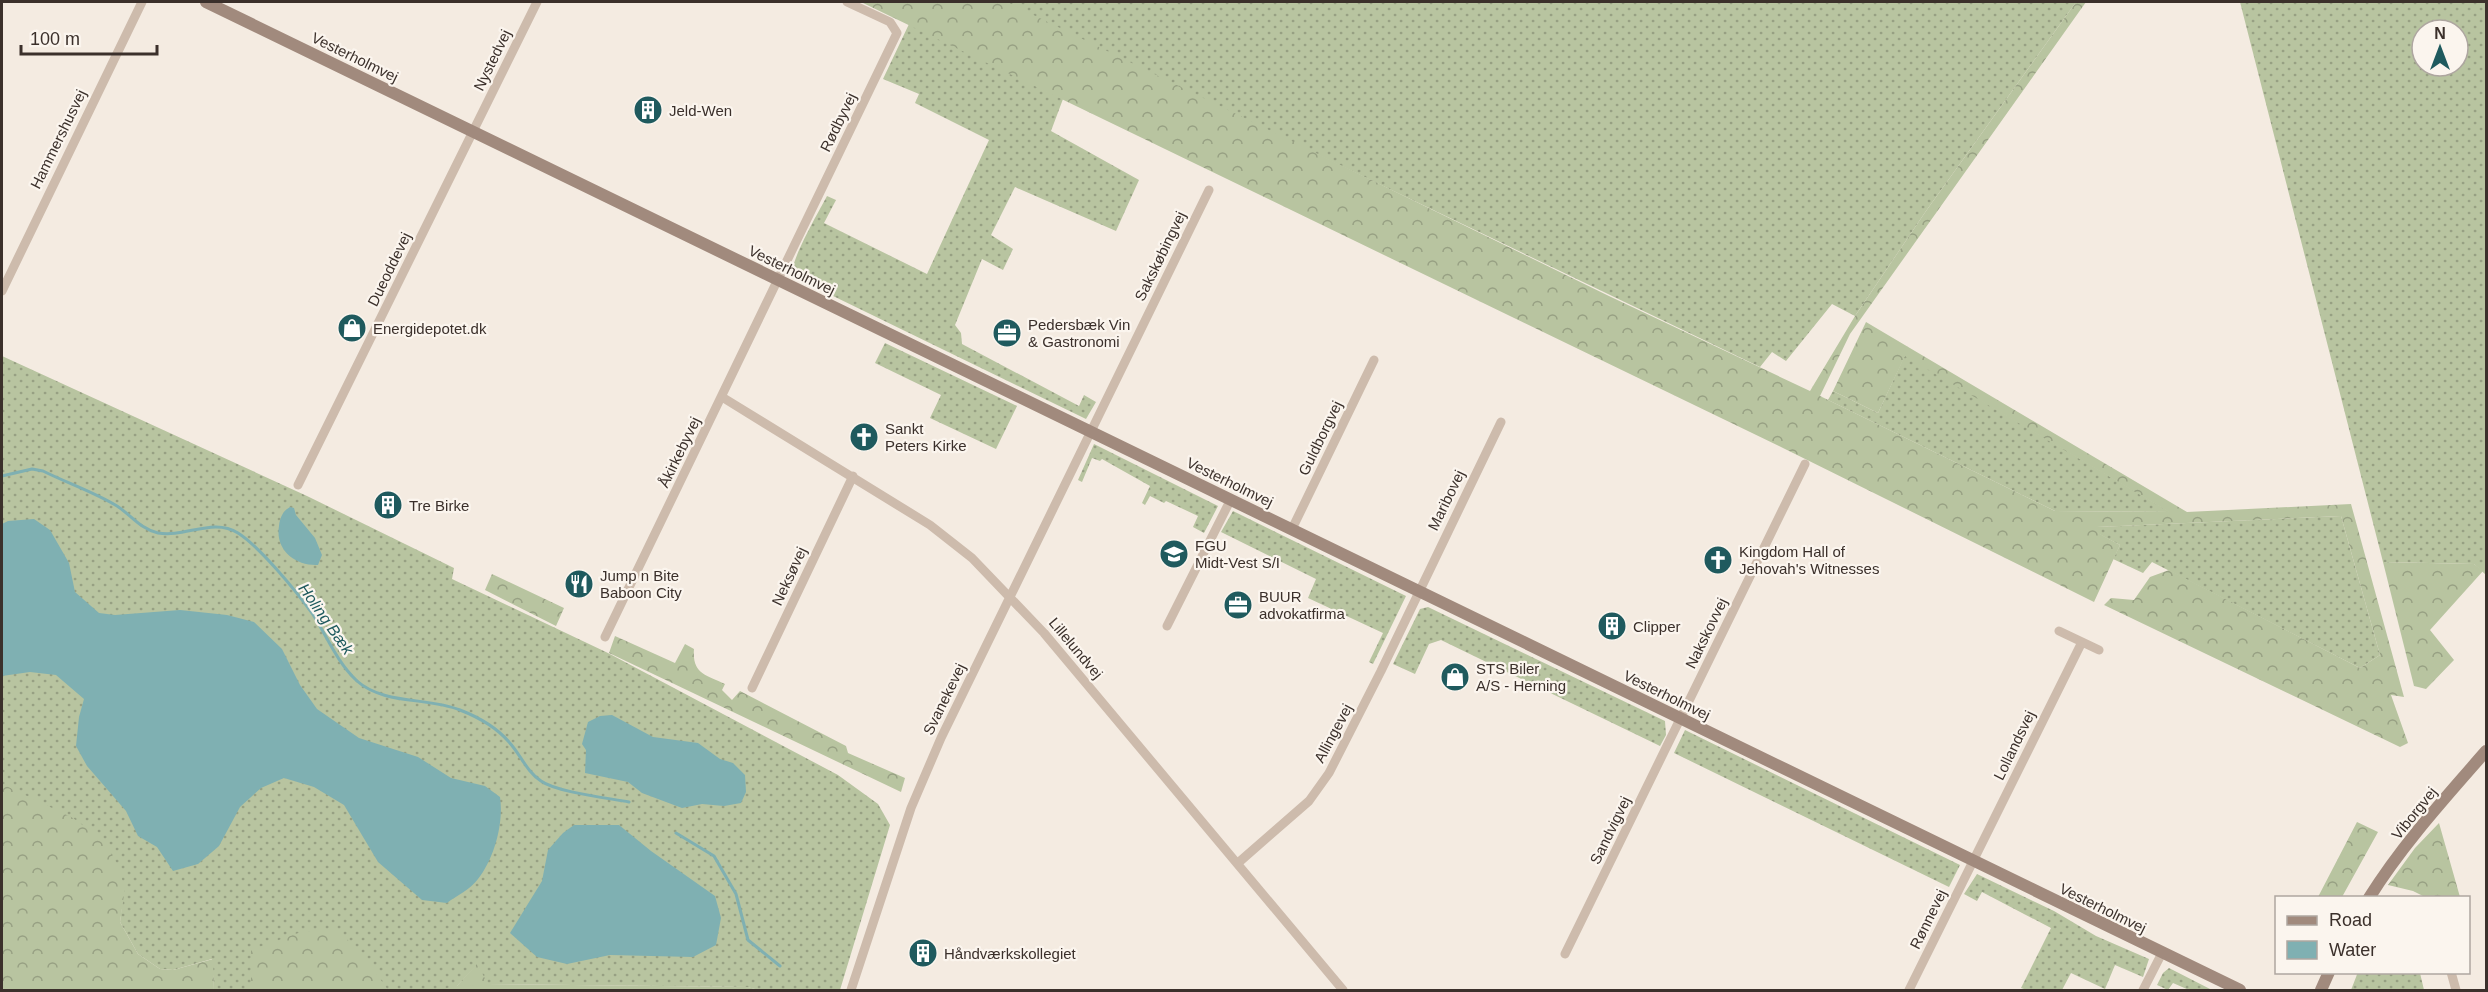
<svg xmlns="http://www.w3.org/2000/svg" width="2488" height="992" font-family="Arial,sans-serif">
<style>
.grass{fill:url(#grass-dots);fill-rule:evenodd}
.forest{fill:url(#forest-crowns)}
.garden{fill:#b8c4a0}
.water{fill:#7fb0b2}
.lines{fill:none;stroke-linecap:round;stroke-linejoin:round}
.stream{stroke:#7fb0b2;stroke-width:3}
.street{stroke:#cdbbac;stroke-width:9}
.secondary{stroke:#a18a7d;stroke-width:12}
.labels{text-anchor:middle;dominant-baseline:central;stroke-width:4.5;stroke-linejoin:round;paint-order:stroke}
.street-label{font-size:15px;fill:#3b302b;stroke:#fbf5ee}
.poi-label{font-size:15px;fill:#3b302b;stroke:#fbf5ee;text-anchor:start}
.water-label{font-size:16px;font-style:italic;fill:#1f5a5e;stroke:#fbf5ee}
</style>
<defs>
<pattern id="grass-dots" width="8" height="8" patternUnits="userSpaceOnUse" patternTransform="scale(1.5)"><rect width="8" height="8" fill="#b8c4a0"/><path d="M2 2h.1M6 6h.1" fill="none" stroke="#97a083" stroke-width="1.8" stroke-linecap="round"/></pattern>
<pattern id="forest-crowns" width="20" height="18" patternUnits="userSpaceOnUse" patternTransform="scale(1.5)"><rect width="20" height="18" fill="#b8c4a0"/><path d="M2 6a3 3 0 1 1 6 0M12 15a3 3 0 1 1 6 0" fill="none" stroke="#97a083"/></pattern>
</defs>
<rect width="100%" height="100%" fill="#f4ebe1"/>
<!-- grass -->
<path class="grass" d="M1000,2H2076L1926,211L1855,316L1832,304L1786,361L1772,352L1760,367Z
M2240,2H2486V575L2474,564L2383,562ZM2422,30H2458V66H2422Z
M909,24L1063,99L1051,131L1139,180L1116,231L1015,187L991,235L1013,249L1003,270L982,259L955,325L961,333L962,344L1079,406L1084,395L1096,402L1086,419L792,276C789,263 819,211 827,196L836,200L824,223L927,274L989,140L915,103L919,94L883,79Z
M885,343L1017,406L996,449L930,418L941,395L875,363Z
M1905,355L2170,512L2055,511L1828,400L1833,391L1878,413Z
M2,356L307,496L454,568L452,579L608,653L838,775L878,804L890,825L840,990H759L747,987L487,984L477,965L454,989L443,990H214L212,959L173,970L160,969L138,954L120,922L124,888L2,827Z
M1094,444L1218,506L1204,533L1193,527L1198,516L1166,501L1164,503L1150,496L1145,505L1142,503L1150,486L1102,459L1100,461L1092,458L1082,482L1078,480Z
M1233,511L1406,596L1373,664L1369,662L1383,633L1308,598L1316,579L1221,532Z
M2341,516L2380,655L2360,668L2152,562L2143,573L2113,559L2120,545L2097,533L2096,527Z
M1428,607L1665,721L1666,735L1660,746L1441,640L1429,644L1415,674L1393,664L1420,609Z
M1685,730L1960,865L1949,887L1674,753Z
M1977,874L2054,911L2096,936L2149,959L2143,977L2115,965L2105,989L2071,973L2062,990H2027L2021,988L2051,928L1982,892L1977,901L1964,894Z
M2169,968L2212,990H2189L2173,983L2168,990L2157,985L2163,973Z
M2358,972L2420,973L2424,990H2351Z"/>
<!-- forest -->
<path class="forest" d="M861,2H1007L1611,297L1810,391L1855,316L1926,211L2076,2H2086L1850,334L1820,396L2055,511L2169,512L1905,356L1878,413L1833,391L1866,322L2187,512L2351,504L2404,697L2391,695L2408,743L2400,747L2104,605L2111,598L2134,600L2150,577L2169,570L2360,668L2380,655L2341,516L2097,527L2098,533L2120,545L2094,602L1785,449Z
M2383,562L2474,564L2483,571L2430,630L2454,660L2426,689L2414,686Z
M492,574L564,608L556,626L485,590Z
M615,636L675,663L685,644L694,649C692,674 706,675 725,684L722,690L732,700L740,691L846,746L848,753L905,778L901,792L609,653Z
M2,784L73,818L103,840L117,864L125,888L120,922L138,954L160,969L173,970L213,959L214,990H2Z
M2357,822L2378,832L2342,897H2318Z
M2439,823L2460,897H2425L2413,891L2388,885L2415,848Z
M337,929L366,959L388,990H248H251V950L301,932Z
M477,964L488,984L748,987L759,990H443L454,989Z"/>
<!-- garden -->
<path class="garden" d="M462,985L769,990H437Z"/>
<!-- water -->
<path class="water" d="M290,507L294,508L296,515L315,538L322,555L318,565C295,566 275,550 279,526C280,517 283,511 290,507Z
M34,519L50,530L69,563L75,592L99,613L115,615L180,610L227,615L254,622L282,649L300,685L317,709L359,738L418,757L451,778L485,786L500,797C504,823 494,859 478,879C471,889 456,896 447,903L422,900L378,862L344,805L314,787L284,778L261,788L240,807L219,846L198,864L173,871L157,847L138,836L126,811L87,766L76,746L79,717L84,699L56,675L30,672L2,676V524L8,521Z
M612,715L653,737L698,743L720,759L733,763L745,775L746,792L741,803L724,806L702,804L682,808L642,793L628,782L585,773L586,750L582,744L588,722L600,716Z
M574,825H619L651,851L715,896L721,918L716,945L693,957L610,955L567,964L537,957L510,933L542,881L548,850L563,833Z"/>
<g class="lines">
<!-- stream -->
<path class="stream" d="M2,476L32,469L43,471C67,483 94,492 117,506C131,515 140,529 158,533C185,538 213,517 238,533C260,547 296,591 312,613C327,636 336,661 357,681C384,705 428,697 460,710C478,717 497,728 509,742C521,755 526,771 541,781C556,792 608,798 629,802
M676,833L714,856L736,894L748,940L780,966"/>
<!-- street -->
<path class="street" d="M2,291L142,2
M722,397L930,525L972,558L1044,633L1343,990
M298,485L537,2
M1292,529L1374,360
M1167,626L1231,499
M2059,631L2099,650
M605,637L897,33L890,22L847,2
M752,688L853,476
M1238,863L1309,801L1329,773L1381,671L1501,422
M1565,954L1805,464
M2451,972L2456,990
M851,990L911,808L941,738L1209,190
M1909,990L2082,642
M2143,990L2162,953"/>
<!-- secondary -->
<path class="secondary" d="M206,2L2240,990
M2369,898C2402,845 2445,798 2486,751
M2321,990L2329,972"/>
</g>
<!-- icons -->
<defs>
<g id="building-disc" transform="scale(1.5)"><circle r="9.5" fill="#1f5a5e" stroke="#fbf5ee"/><path d="M-4-6H4V6H1V3H-1V6H-4ZM-2.5-4.3h1.7v1.8h-1.7ZM.8-4.3h1.7v1.8H.8ZM-2.5-1h1.7V.8h-1.7ZM.8-1h1.7V.8H.8Z" fill="#fff"/></g>
<g id="shop-disc" transform="scale(1.5)"><circle r="9.5" fill="#1f5a5e" stroke="#fbf5ee"/><path d="M-5-2.5h2.3a2.7 3.5 0 0 1 5.4 0H5L5.5 6h-11ZM-1.5-2.5h3a1.5 2.3 0 0 0-3 0Z" fill="#fff"/></g>
<g id="office-disc" transform="scale(1.5)"><circle r="9.5" fill="#1f5a5e" stroke="#fbf5ee"/><path d="M-6-3h4V-5.5h4V-3h4V5H-6ZM-1-4.5V-3h2v-1.5ZM-6 0V1H6V0Z" fill="#fff"/></g>
<g id="church-disc" transform="scale(1.5)"><circle r="9.5" fill="#1f5a5e" stroke="#fbf5ee"/><path d="M-1.2-6h2.4v3.5h3.3v2.4h-3.3V6h-2.4V-.1h-3.3v-2.4h3.3Z" fill="#fff"/></g>
<g id="school-disc" transform="scale(1.5)"><circle r="9.5" fill="#1f5a5e" stroke="#fbf5ee"/><path d="M0-5L7-2L0 1L-7-2ZM-4 1L0 2.5L4 1V4Q0 6-4 4Z" fill="#fff"/></g>
<g id="restaurant-disc" transform="scale(1.5)"><circle r="9.5" fill="#1f5a5e" stroke="#fbf5ee"/><path d="M-5-6h1v4h1v-4h1v4h1v-4h1v5L-1.5 .5V6h-2V.5L-5-1ZM5-6V6H3V1.5H1.5Q1.5-4 5-6Z" fill="#fff"/></g>
</defs>
<g fill-rule="evenodd">
<use href="#building-disc" x="648" y="110"/>
<use href="#shop-disc" x="352" y="328"/>
<use href="#office-disc" x="1007" y="333"/>
<use href="#church-disc" x="864" y="437"/>
<use href="#building-disc" x="388" y="505"/>
<use href="#school-disc" x="1174" y="554"/>
<use href="#church-disc" x="1718" y="560"/>
<use href="#restaurant-disc" x="579" y="584"/>
<use href="#office-disc" x="1238" y="605"/>
<use href="#building-disc" x="1612" y="626"/>
<use href="#shop-disc" x="1455" y="677"/>
<use href="#building-disc" x="923" y="953"/>
</g>
<g class="labels">
<!-- street labels -->
<g class="street-label">
<text transform="translate(355 57) rotate(26)">Vesterholmvej</text>
<text transform="translate(492 60) rotate(-64)">Nystedvej</text>
<text transform="translate(838 122) rotate(-64)">Rødbyvej</text>
<text transform="translate(58 139) rotate(-64)">Hammershusvej</text>
<text transform="translate(1160 256) rotate(-64)">Sakskøbingvej</text>
<text transform="translate(389 269) rotate(-64)">Dueoddevej</text>
<text transform="translate(792 270) rotate(26)">Vesterholmvej</text>
<text transform="translate(1320 438) rotate(-64)">Guldborgvej</text>
<text transform="translate(679 452) rotate(-64)">Åkirkebyvej</text>
<text transform="translate(1230 482) rotate(26)">Vesterholmvej</text>
<text transform="translate(1446 500) rotate(-64)">Maribovej</text>
<text transform="translate(789 576) rotate(-65)">Neksøvej</text>
<text transform="translate(1706 633) rotate(-64)">Nakskovvej</text>
<text transform="translate(1076 648) rotate(50)">Lillelundvej</text>
<text transform="translate(1667 695) rotate(26)">Vesterholmvej</text>
<text transform="translate(944 699) rotate(-64)">Svanekevej</text>
<text transform="translate(1333 733) rotate(-62)">Allingevej</text>
<text transform="translate(2014 745) rotate(-64)">Lollandsvej</text>
<text transform="translate(2414 813) rotate(-51)">Viborgvej</text>
<text transform="translate(1610 830) rotate(-64)">Sandvigvej</text>
<text transform="translate(2103 908) rotate(26)">Vesterholmvej</text>
<text transform="translate(1928 919) rotate(-64)">Rønnevej</text>
</g>
<!-- poi labels -->
<g class="poi-label">
<text x="669" y="110">Jeld-Wen</text>
<text x="1028" y="324">Pedersbæk Vin<tspan x="1028" dy="17">&amp; Gastronomi</tspan></text>
<text x="373" y="328">Energidepotet.dk</text>
<text x="885" y="428">Sankt<tspan x="885" dy="17">Peters Kirke</tspan></text>
<text x="409" y="505">Tre Birke</text>
<text x="1195" y="545">FGU<tspan x="1195" dy="17">Midt-Vest S/I</tspan></text>
<text x="1739" y="551">Kingdom Hall of<tspan x="1739" dy="17">Jehovah's Witnesses</tspan></text>
<text x="600" y="575">Jump n Bite<tspan x="600" dy="17">Baboon City</tspan></text>
<text x="1259" y="596">BUUR<tspan x="1259" dy="17">advokatfirma</tspan></text>
<text x="1633" y="626">Clipper</text>
<text x="1476" y="668">STS Biler<tspan x="1476" dy="17">A/S - Herning</tspan></text>
<text x="944" y="953">Håndværkskollegiet</text>
</g>
<!-- water labels -->
<g class="water-label">
<text transform="translate(326 619) rotate(55)">Holing Bæk</text>
</g>
</g>
<!-- border -->
<rect width="2488" height="992" fill="none" stroke="#3b302b" stroke-width="6"/>
<!-- legend -->
<rect x="2275" y="896" width="195" height="78" fill="#fbf5ee" stroke="#aea6a0" stroke-width="1.5"/>
<rect x="2287" y="916" width="30" height="9" fill="#a18a7d" stroke="#aea6a0" stroke-width="1.5"/>
<text x="2329" y="926" font-size="18" fill="#3b302b">Road</text>
<rect x="2287" y="941" width="30" height="18" fill="#7fb0b2" stroke="#aea6a0" stroke-width="1.5"/>
<text x="2329" y="956" font-size="18" fill="#3b302b">Water</text>
<!-- north arrow -->
<g transform="translate(2440 48)"><circle r="28" fill="#fbf5ee" stroke="#aea6a0" stroke-width="1.5"/>
<path d="M0-4.5L10 22L0 15L-10 22Z" fill="#1f5a5e"/>
<text y="-9" font-size="16" font-weight="bold" text-anchor="middle" fill="#3b302b">N</text>
</g>
<!-- scale -->
<path d="M21 45v9h136v-9" fill="none" stroke="#3b302b" stroke-width="3"/>
<text x="30" y="45" font-size="18" fill="#3b302b" stroke="#fbf5ee" stroke-width="4.5" paint-order="stroke">100 m</text>
</svg>
